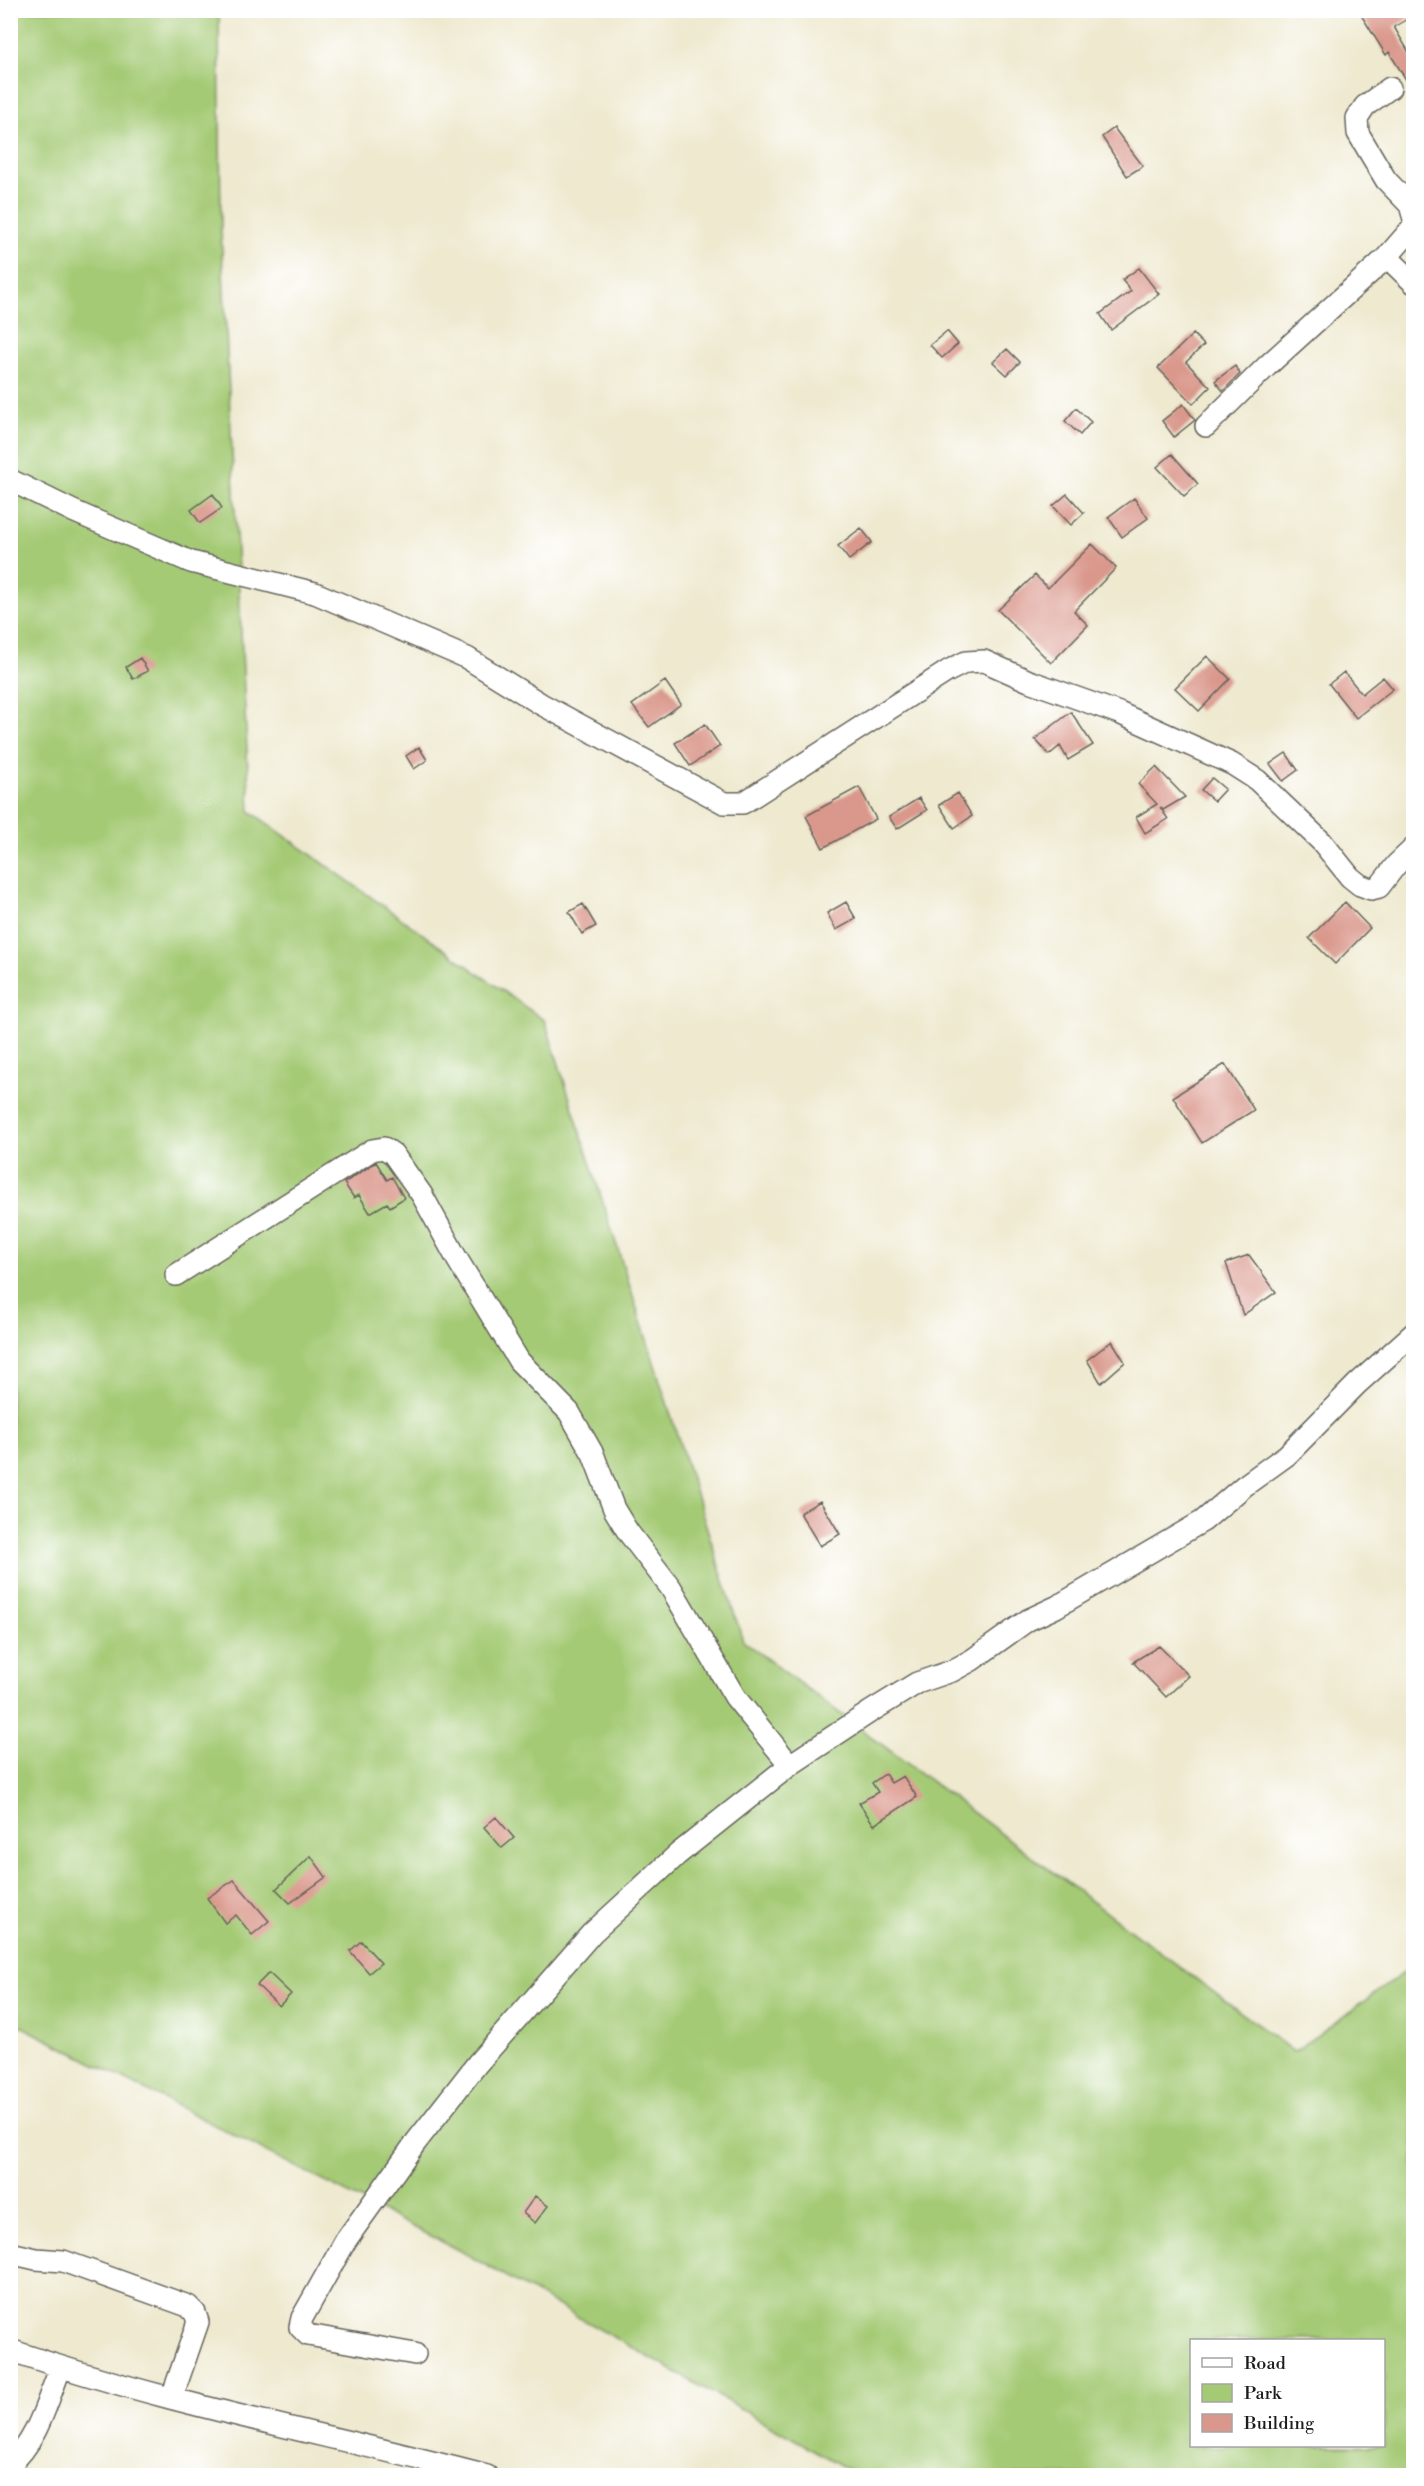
<svg xmlns="http://www.w3.org/2000/svg" width="1424" height="2486" font-family="'Libre Bodoni',serif">
<style>
.green{fill:#a4ca74;stroke:#607348;stroke-width:1.5;fill-rule:evenodd}
.building{fill:#da988c}
.lines{fill:none;stroke-linecap:round;stroke-linejoin:round}
.minor-casing{stroke:#66645b;stroke-width:24}
.minor{stroke:#fff;stroke-width:21}
</style>
<rect width="100%" height="100%" fill="#fff"/>
<filter id="ink" filterUnits="userSpaceOnUse"><feTurbulence type="fractalNoise" baseFrequency=".0167" numOctaves="2"/><feDisplacementMap in="SourceGraphic" scale="12" xChannelSelector="R" yChannelSelector="G"/><feConvolveMatrix kernelMatrix="1 2 1 2 8 2 1 2 1" color-interpolation-filters="sRGB"/></filter>
<filter id="wash" filterUnits="userSpaceOnUse"><feTurbulence type="fractalNoise" baseFrequency=".008" numOctaves="4" result="noise"/><feDisplacementMap in="SourceGraphic" scale="24" xChannelSelector="R" yChannelSelector="G"/><feGaussianBlur stdDeviation="1.35" result="paint"/><feColorMatrix in="noise" values="0 0 0 0 0 0 0 0 0 0 0 0 0 0 0 0 0 1.4 0 .05"/><feComposite in="paint" operator="in"/></filter>
<g filter="url(#wash)">
<rect width="100%" height="100%" fill="#eee9cf"/>
<!-- green -->
<path class="green" d="M10,11H219L221,231L250,811L545,1021L743,1641L1294,2052L1413,1966V2475H858L466,2254L11,2021ZM1192,2340H1384V2446H1192Z"/>
<g id="blocks">
<!-- building -->
<path class="building" d="M1358,10H1413V16L1394,27L1413,59V91L1389,52L1386,55Z
M1114,128L1143,166L1127,176L1102,137Z
M1139,268L1159,294L1111,330L1100,314L1131,291L1122,280Z
M947,331L958,344L942,358L930,345Z
M1193,334L1204,345L1186,362L1210,387L1193,404L1158,368Z
M1007,349L1020,362L1007,375L993,362Z
M1235,366L1240,374L1223,391L1215,381Z
M1183,404L1195,420L1174,437L1162,421Z
M1076,408L1091,422L1080,435L1065,421Z
M1172,454L1198,484L1184,496L1157,467Z
M213,494L222,508L200,523L191,510Z
M1067,494L1084,513L1071,525L1053,506Z
M1134,498L1148,518L1122,537L1108,517Z
M861,528L872,542L849,560L838,546Z
M1092,544L1116,568L1074,611L1088,625L1051,663L998,610L1035,575L1048,588Z
M1207,656L1230,679L1199,711L1175,688Z
M140,658L148,671L133,679L126,667Z
M1344,672L1362,694L1383,677L1393,689L1356,718L1329,684Z
M665,681L681,704L649,727L632,705Z
M1071,712L1093,745L1068,760L1060,746L1049,755L1035,739Z
M705,724L720,746L690,766L675,743Z
M419,747L427,760L414,769L406,756Z
M1286,753L1298,770L1283,781L1270,764Z
M1156,767L1185,797L1163,810L1160,807L1168,819L1145,833L1136,817L1157,804L1138,784Z
M1212,778L1225,789L1214,801L1201,790Z
M859,787L876,819L823,848L806,816Z
M958,793L972,816L954,828L939,805Z
M919,798L927,810L897,829L889,817Z
M846,902L856,919L836,930L827,913Z
M1345,902L1370,928L1335,964L1309,938Z
M583,904L596,926L582,934L569,912Z
M1225,1064L1254,1110L1202,1143L1173,1097Z
M376,1162L387,1180L392,1177L404,1198L390,1207L387,1203L370,1213L359,1195L354,1198L344,1183Z
M1249,1255L1276,1292L1243,1315L1226,1263Z
M1112,1341L1125,1362L1101,1383L1087,1360Z
M820,1501L840,1534L820,1546L800,1513Z
M1159,1646L1189,1676L1166,1697L1133,1662Z
M885,1774L891,1783L903,1776L917,1797L874,1825L859,1803L878,1792L872,1783Z
M496,1817L514,1838L502,1848L484,1827Z
M311,1856L326,1877L290,1903L276,1889Z
M234,1880L269,1921L252,1935L236,1915L225,1923L207,1898Z
M361,1941L381,1963L369,1973L350,1951Z
M269,1973L291,1994L279,2006L257,1985Z
M535,2196L548,2206L535,2223L523,2213Z"/>
</g>
</g>
<g filter="url(#ink)">
<use href="#blocks" fill-opacity="0" stroke="#66645b" stroke-width="1.5"/>
<g class="lines">
<!-- minor casing -->
<g class="minor-casing">
<path id="minor" d="M1390,88L1365,106L1357,118L1358,133L1386,180L1410,205L1414,219
M1387,257L1414,226
M1206,426L1267,366L1387,257L1414,283
M10,480L73,511L191,562L315,593L467,658L541,704L724,803H743L948,671L966,662L984,661L1029,681L1119,713L1232,764L1257,780L1322,842L1350,877L1360,885L1371,889L1379,887L1396,865L1414,848
M176,1275L372,1150L384,1148L393,1154L422,1195L457,1259L519,1361L569,1412L593,1454L614,1509L628,1532L671,1588L735,1697L790,1765
M10,2253L36,2259L63,2261L188,2306L195,2313L198,2322L172,2397
M10,2350C166,2404 328,2434 487,2476
M415,2354L308,2335L300,2327L302,2318L346,2240L416,2142L477,2064L592,1933L678,1854L790,1765L870,1712L917,1683L952,1671L972,1660L1028,1620L1056,1607L1203,1521L1244,1486L1287,1455L1357,1384L1414,1333
M10,2464C38,2441 47,2400 61,2367"/>
</g>
<!-- minor -->
<use href="#minor" class="minor"/>
</g>
</g>
<!-- margin -->
<rect width="1424" height="2486" fill="none" stroke="#fff" stroke-width="36"/>
<!-- legend -->
<rect x="1190" y="2339" width="195" height="108" fill="#ffffff" stroke="#a4a4a4" stroke-width="1.5"/>
<rect x="1202" y="2358" width="30" height="9" fill="#ffffff" stroke="#a4a4a4" stroke-width="1.5"/>
<text x="1244" y="2369" font-size="18" fill="#1c1c1c">Road</text>
<rect x="1202" y="2384" width="30" height="18" fill="#a4ca74" stroke="#a4a4a4" stroke-width="1.5"/>
<text x="1244" y="2399" font-size="18" fill="#1c1c1c">Park</text>
<rect x="1202" y="2414" width="30" height="18" fill="#da988c" stroke="#a4a4a4" stroke-width="1.5"/>
<text x="1244" y="2429" font-size="18" fill="#1c1c1c">Building</text>
</svg>
